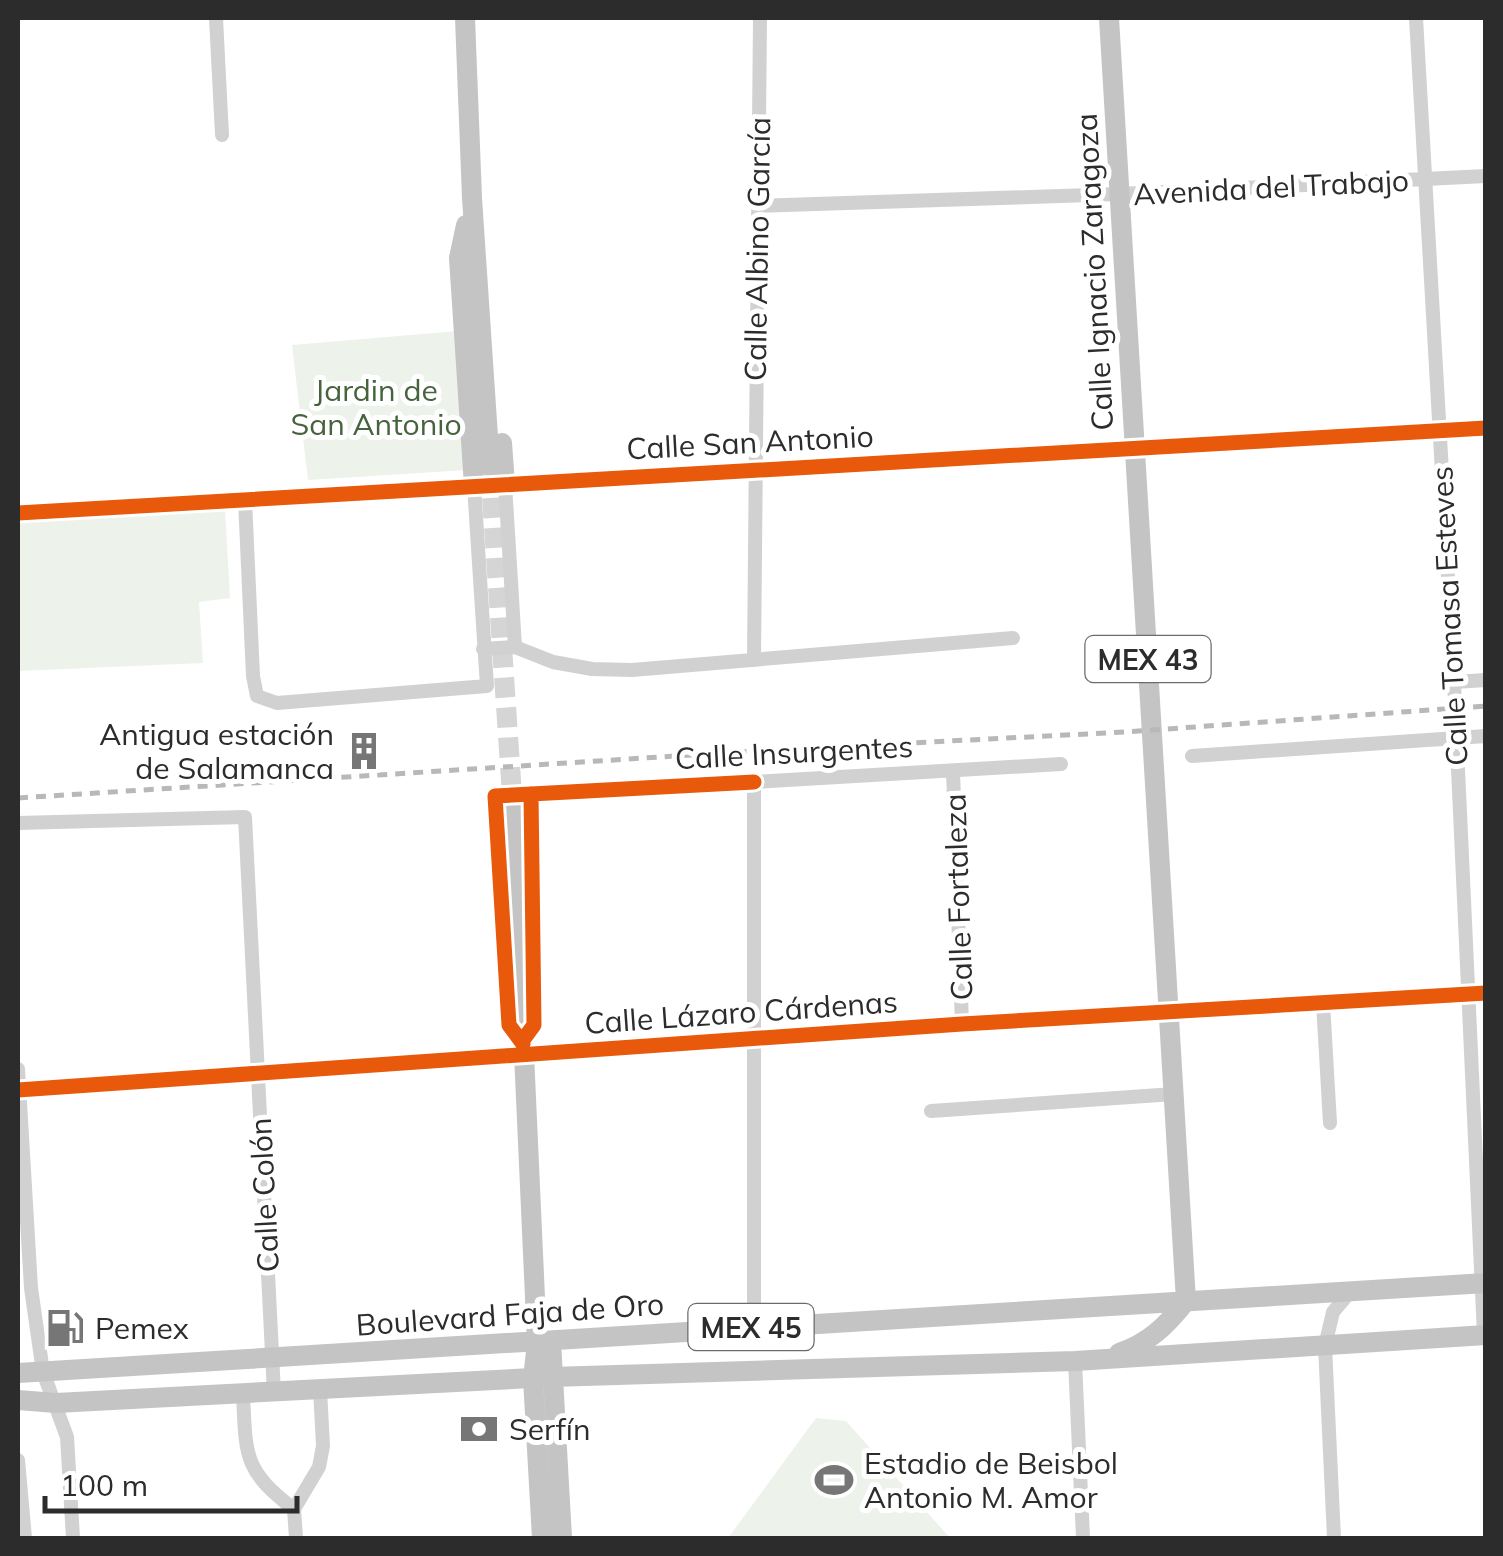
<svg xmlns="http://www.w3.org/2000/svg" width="1503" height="1556" font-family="Mulish,sans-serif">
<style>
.green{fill:#edf2eb}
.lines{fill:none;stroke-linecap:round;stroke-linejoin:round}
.primary-tunnel{stroke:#d5d5d5;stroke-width:20;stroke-dasharray:20 10;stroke-linecap:butt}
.street{stroke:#d1d1d1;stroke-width:14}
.primary{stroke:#c4c4c4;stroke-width:20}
.rail{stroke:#b8b8b8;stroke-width:5;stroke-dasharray:10 8;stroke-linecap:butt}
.cycleway-casing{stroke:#fff;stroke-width:21}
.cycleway{stroke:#e8590c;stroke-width:15}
.labels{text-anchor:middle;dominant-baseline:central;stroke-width:10;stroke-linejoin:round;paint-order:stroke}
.shield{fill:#fff;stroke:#6b6b6b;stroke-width:2.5}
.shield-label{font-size:28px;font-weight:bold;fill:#2c2c2c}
.street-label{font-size:30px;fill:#2c2c2c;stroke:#fff}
.park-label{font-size:30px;fill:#45633d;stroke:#fff}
.poi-label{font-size:30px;fill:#2c2c2c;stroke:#fff;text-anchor:start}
</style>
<rect width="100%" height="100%" fill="#fff"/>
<!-- green -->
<path class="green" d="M458,331L467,470L308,480L292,345Z
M225,510L230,598L199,602L203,663L18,671V523Z
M816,1418L846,1421L950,1538H728Z"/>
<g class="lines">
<!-- primary-tunnel -->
<path class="primary-tunnel" d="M490,468L513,810"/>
<!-- street -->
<path class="street" d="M216,18L222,135
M1416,18L1454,682L1484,1335
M757,206L1120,194L1486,176
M505,484L515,647
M245,500L253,676L257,696L277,703L487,686L474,486
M18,513L1486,428
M483,649L515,647L553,662L592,669L632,670L1013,638
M754,660L760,18
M1454,682L1486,680
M1192,756L1486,736
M953,771L962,1024
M18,823L245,817L274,1393
M1323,1003L1330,1123
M18,1069L31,1288L43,1372L67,1437L73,1538
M18,1090L962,1024L1486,993
M931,1111L1174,1094
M754,1327V782L1061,764
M1075,1361L1083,1538
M243,1394C246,1456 243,1470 294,1509
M18,1460L25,1538
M296,1538L294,1509L319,1467L323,1446L320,1389
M1334,1538L1325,1346L1333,1312L1350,1292"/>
<!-- primary -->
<path class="primary" d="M465,18L472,198L490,466
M1109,18L1186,1301C1167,1325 1149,1343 1119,1353
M466,225L459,258L474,486
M502,443L505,484
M513,810L537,1342L533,1379L542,1538
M551,1341L562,1538
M18,1373L1486,1283
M18,1400L56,1403L551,1377L1075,1361L1486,1335"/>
<!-- rail -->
<path class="rail" d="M18,798L754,751L1125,732L1486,706"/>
<!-- cycleway casing -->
<g class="cycleway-casing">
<path id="cycleway" d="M18,513L1486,428
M523,1040L534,1025L531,794
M523,1044L509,1025L495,796L754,782
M18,1090L962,1024L1486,993"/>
</g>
<!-- cycleway -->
<use href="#cycleway" class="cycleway"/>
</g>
<!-- icons -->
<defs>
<g id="building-bare" transform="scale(3)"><path d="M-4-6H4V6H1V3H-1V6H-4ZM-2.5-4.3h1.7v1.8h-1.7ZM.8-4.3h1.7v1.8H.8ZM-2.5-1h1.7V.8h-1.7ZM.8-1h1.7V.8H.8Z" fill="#767676" stroke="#fff" stroke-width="2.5" paint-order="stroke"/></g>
<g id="fuel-bare" transform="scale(3)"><path d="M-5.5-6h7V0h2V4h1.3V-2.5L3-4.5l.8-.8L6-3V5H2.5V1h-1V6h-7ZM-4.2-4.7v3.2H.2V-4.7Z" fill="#767676" stroke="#fff" stroke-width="2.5" paint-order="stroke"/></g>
<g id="bank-bare" transform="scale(3)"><path d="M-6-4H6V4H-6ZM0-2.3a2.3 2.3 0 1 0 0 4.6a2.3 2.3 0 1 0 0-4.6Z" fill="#767676" stroke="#fff" stroke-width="2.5" paint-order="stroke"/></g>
<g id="stadium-bare" transform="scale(3)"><path d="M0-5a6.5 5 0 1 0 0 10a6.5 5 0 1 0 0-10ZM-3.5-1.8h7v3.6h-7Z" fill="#767676" stroke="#fff" stroke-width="2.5" paint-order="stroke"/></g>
</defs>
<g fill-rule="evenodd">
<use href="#building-bare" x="364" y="751"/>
<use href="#fuel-bare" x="65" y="1328"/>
<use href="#bank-bare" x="479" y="1429"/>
<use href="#stadium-bare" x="834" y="1480"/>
</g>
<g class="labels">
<!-- shield labels -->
<g class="shield">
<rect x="1085.5" y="636" width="125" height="46" rx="8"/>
<rect x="688.5" y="1304" width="125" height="46" rx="8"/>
</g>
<g class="shield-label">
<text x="1148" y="659">MEX 43</text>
<text x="751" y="1327">MEX 45</text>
</g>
<!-- street labels -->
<g class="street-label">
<text transform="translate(1271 187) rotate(-3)">Avenida del Trabajo</text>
<text transform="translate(757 249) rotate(-89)">Calle Albino García</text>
<text transform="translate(1094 272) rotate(-93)">Calle Ignacio Zaragoza</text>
<text transform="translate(750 442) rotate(-3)">Calle San Antonio</text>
<text transform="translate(1449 616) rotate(-93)">Calle Tomasa Esteves</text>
<text transform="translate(794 752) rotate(-3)">Calle Insurgentes</text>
<text transform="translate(958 897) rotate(-92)">Calle Fortaleza</text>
<text transform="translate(741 1012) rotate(-4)">Calle Lázaro Cárdenas</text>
<text transform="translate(264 1195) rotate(-93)">Calle Colón</text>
<text transform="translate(510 1314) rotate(-4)">Boulevard Faja de Oro</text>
</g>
<!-- park labels -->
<g class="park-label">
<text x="376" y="390">Jardin de<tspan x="376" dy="34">San Antonio</tspan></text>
</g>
<!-- poi labels -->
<g class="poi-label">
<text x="334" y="734" text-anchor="end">Antigua estación<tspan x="334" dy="34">de Salamanca</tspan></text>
<text x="95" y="1328">Pemex</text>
<text x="509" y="1429">Serfín</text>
<text x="864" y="1463">Estadio de Beisbol<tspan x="864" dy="34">Antonio M. Amor</tspan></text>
</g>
</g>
<!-- border -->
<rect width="1503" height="1556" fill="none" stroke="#2c2c2c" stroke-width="40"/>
<!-- scale -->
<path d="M45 1496v15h252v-15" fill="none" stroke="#2c2c2c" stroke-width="5"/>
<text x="60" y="1496" font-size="30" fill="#2c2c2c" stroke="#ffffff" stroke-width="8" paint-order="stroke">100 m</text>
</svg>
